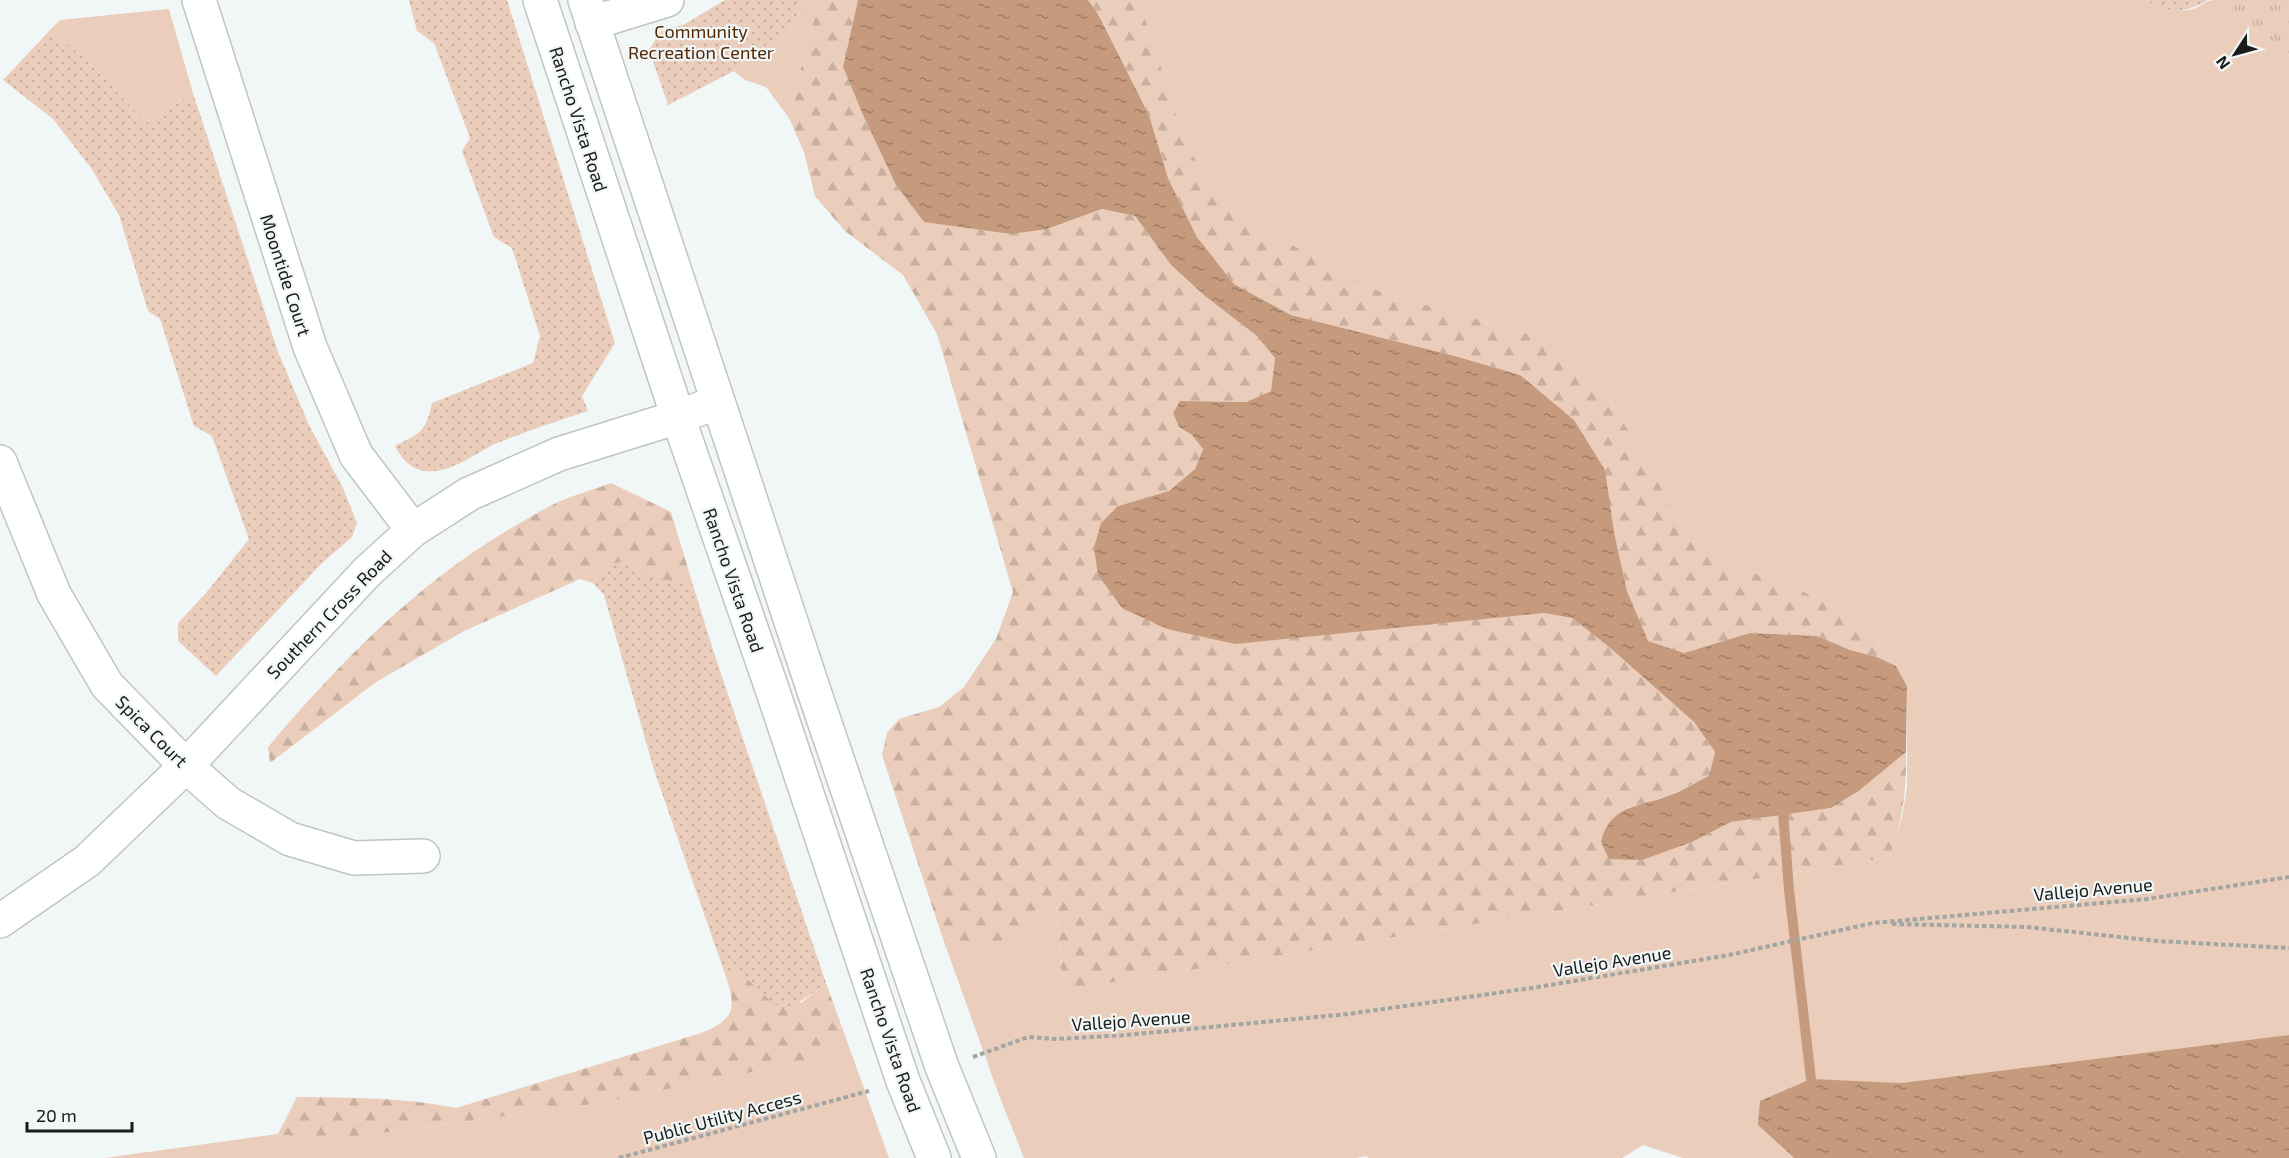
<svg xmlns="http://www.w3.org/2000/svg" width="2289" height="1158" font-family="'Exo 2',sans-serif">
<style>
.grass{fill:#eacdbb}
.forest{fill:url(#forest-firs)}
.park{fill:url(#park-tufts)}
.garden{fill:url(#garden-dots)}
.water{fill:url(#water-ripples)}
.lines{fill:none;stroke-linecap:round;stroke-linejoin:round}
.stream{stroke:#c69a7d;stroke-width:10}
.minor-casing{stroke:#c0c5c4;stroke-width:36}
.major-casing{stroke:#c0c5c4;stroke-width:36}
.path{stroke:#a1a5a4;stroke-width:4;stroke-dasharray:4.5 3;stroke-linecap:butt}
.minor{stroke:#fff;stroke-width:33}
.major{stroke:#fff;stroke-width:33}
.labels{text-anchor:middle;dominant-baseline:central;stroke-width:4.5;stroke-linejoin:round;paint-order:stroke}
.park-label{font-size:18px;fill:#532804;stroke:#f1f7f6}
.street-label{font-size:18px;fill:#1a1c1b;stroke:#f1f7f6}
</style>
<defs>
<pattern id="forest-firs" width="22" height="20" patternUnits="userSpaceOnUse" patternTransform="scale(1.5)"><rect width="22" height="20" fill="#eacdbb"/><path d="M5 1l3.5 6h-7zM16 11l3.5 6h-7z" fill="#c8afa0"/></pattern>
<pattern id="park-tufts" width="24" height="20" patternUnits="userSpaceOnUse" patternTransform="scale(1.5)"><rect width="24" height="20" fill="#eacdbb"/><path d="M3 7l-1-3M5 7V3M7 7l1-3M15 17l-1-3M17 17v-4M19 17l1-3" fill="none" stroke="#c8afa0"/></pattern>
<pattern id="garden-dots" width="8" height="8" patternUnits="userSpaceOnUse" patternTransform="scale(1.5)"><rect width="8" height="8" fill="#eacdbb"/><path d="M2 2h.1M6 6h.1" fill="none" stroke="#c8afa0" stroke-width="1.8" stroke-linecap="round"/></pattern>
<pattern id="water-ripples" width="26" height="14" patternUnits="userSpaceOnUse" patternTransform="scale(1.5)"><rect width="26" height="14" fill="#c69a7d"/><path d="M2 4q2-2 4 0t4 0M15 11q2-2 4 0t4 0" fill="none" stroke="#a07d66"/></pattern>
</defs>
<rect width="100%" height="100%" fill="#f1f7f6"/>
<!-- grass -->
<path class="grass" d="M804,0H821L809,35L789,118L766,87L745,80L734,71L750,54L785,37L797,19Z
M1139,0H2146C2158,8 2179,13 2193,9C2201,7 2205,0 2215,0L2289,56V1035L1901,1083L1811,1080L1758,1125L1794,1158H1683L1643,1145L1622,1158H1368L1367,1156L1355,1158H1024L999,1095L942,936L961,945L1017,936L1038,911L1056,903L1062,980L1073,989L1878,859L1889,860L1902,817L1907,787V686L1896,666L1860,622L1806,593L1730,564L1682,526L1645,457L1608,398L1549,340L1381,292L1229,212L1186,146Z
M169,9L193,93L146,123L94,67L51,29L60,20Z
M847,1041L889,1158H105L278,1134L323,1141L594,1104L796,1063L828,1054Z"/>
<!-- forest -->
<path class="forest" d="M821,0H858L843,67L863,115L896,185L924,222L1047,229L1102,209L1135,216L1171,265L1205,296L1257,336L1275,358L1271,391L1246,402L1180,401L1173,413L1179,427L1192,435L1203,449L1195,469L1169,491L1118,506L1544,613L1572,618L1609,647L1694,722L1715,752L1709,776L1671,795L1627,808L1692,842L1731,822L1831,808L1860,790L1906,752C1907,792 1902,822 1889,860L1878,859L1073,989L1062,980L1056,903L1038,911L1017,936L992,948L961,945L942,936L882,755L887,733L899,719L939,707L964,687L996,639L1013,592L937,334L903,275L845,231L815,196L804,152L789,118L809,35Z
M1088,0H1139L1186,145L1229,212L1381,292L1549,340L1608,398L1645,457L1682,526L1730,564L1806,593L1860,622L1896,666L1877,657L1850,650L1817,636L1750,633L1684,653L1647,641L1627,591L1614,532L1520,375L1455,356L1291,315L1234,284L1197,237L1168,178L1149,115L1098,14Z
M611,483L671,512L692,582H666L645,575L622,562L606,565L593,583L580,579L464,631L376,682L270,763L268,747C341,661 421,579 520,523C531,517 543,509 556,503C573,495 593,490 611,483Z
M740,971L754,985L801,1003L826,983L847,1041L828,1054L796,1063L594,1104L323,1141L278,1134L297,1097C350,1098 404,1097 456,1108L701,1033C734,1020 737,1009 726,977Z"/>
<!-- park -->
<path class="park" d="M2215,0H2289V56Z"/>
<!-- garden -->
<path class="garden" d="M409,0H507L615,343L582,396L588,411C558,421 527,431 497,443C475,453 451,474 426,471C411,470 401,458 395,446C421,432 425,434 432,403L533,363L540,336L512,248L494,237L462,151L470,138L434,43L417,31Z
M725,0H804L797,19L785,37L750,54L734,71L668,105L649,50L661,31L685,24Z
M2146,0H2208C2188,13 2167,14 2146,0Z
M51,29L94,67L146,123L193,93L278,352L309,425L343,488L357,523L352,537L322,563L216,676L178,641V623L207,592L249,539L212,436L194,426L160,319L148,311L119,215L91,168L53,119L3,80Z
M622,562C649,577 661,582 692,582L714,653L826,983C778,1021 781,1010 740,972L726,977L654,770L604,595L593,583L606,565Z"/>
<!-- water -->
<path class="water" d="M858,0H1088L1098,14L1149,115L1168,178L1197,237L1234,284L1291,315L1455,356L1520,375L1574,420L1605,470L1614,532L1627,591L1648,641L1684,653L1750,633L1817,636L1850,650L1877,657L1896,666L1907,686L1906,752L1860,790L1831,808L1731,822L1692,842L1642,860L1609,859L1601,842C1610,804 1640,807 1671,795C1684,790 1696,782 1709,776L1715,752L1694,722L1609,647L1572,618L1544,613L1235,644L1167,629L1122,608L1098,575L1094,548L1101,523L1118,506L1169,491L1195,469L1203,449L1192,435L1179,427L1173,413L1180,401L1246,402L1271,391L1275,358L1257,336L1205,296L1171,265L1135,216L1102,209L1047,229L1011,234L924,222L896,185L863,115L843,67Z
M2289,1035V1158H1794L1758,1125L1760,1101L1811,1079L1901,1083Z"/>
<g class="lines">
<!-- stream -->
<path class="stream" d="M1780,800L1783,813L1789,890L1811,1079"/>
<!-- minor casing -->
<g class="minor-casing">
<path id="minor" d="M199,0L310,347L356,455L413,530
M592,23L667,0
M0,462L54,594L107,685L186,766L228,803L290,839L354,858L423,856
M0,921L87,861L186,766L367,572L413,530L469,494L559,454L678,417L718,402"/>
</g>
<!-- major casing -->
<g class="major-casing">
<path id="major" d="M540,0L678,417L770,683L903,1081L934,1158
M585,0L815,694L942,1067L979,1158"/>
</g>
<!-- path -->
<path class="path" d="M1892,924L2027,927L2157,941L2289,948
M973,1057L1028,1037L1057,1039L1126,1035L1348,1014L1532,988L1729,955L1873,923L2147,899L2289,877
M619,1158L869,1091"/>
<!-- minor -->
<use href="#minor" class="minor"/>
<!-- major -->
<use href="#major" class="major"/>
</g>
<g class="labels">
<!-- park labels -->
<g class="park-label">
<text x="701" y="31">Community<tspan x="701" dy="21">Recreation Center</tspan></text>
</g>
<!-- street labels -->
<g class="street-label">
<text transform="translate(579 119) rotate(72)">Rancho Vista Road</text>
<text transform="translate(286 275) rotate(72)">Moontide Court</text>
<text transform="translate(734 580) rotate(71)">Rancho Vista Road</text>
<text transform="translate(329 614) rotate(-46)">Southern Cross Road</text>
<text transform="translate(152 731) rotate(45)">Spica Court</text>
<text transform="translate(2093 889) rotate(-5)">Vallejo Avenue</text>
<text transform="translate(1612 961) rotate(-9)">Vallejo Avenue</text>
<text transform="translate(1131 1020) rotate(-4)">Vallejo Avenue</text>
<text transform="translate(891 1040) rotate(71)">Rancho Vista Road</text>
<text transform="translate(722 1117) rotate(-15)">Public Utility Access</text>
</g>
</g>
<!-- north arrow -->
<g transform="translate(2235 54) rotate(234)" stroke="#f1f7f6" stroke-width="4.5" paint-order="stroke">
<path d="M0-4.5L10 22L0 15L-10 22Z" fill="#1a1c1b"/>
<text y="-9" font-size="16" font-weight="bold" text-anchor="middle" fill="#1a1c1b">N</text>
</g>
<!-- scale -->
<path d="M27 1122v9h105v-9" fill="none" stroke="#1a1c1b" stroke-width="3"/>
<text x="36" y="1122" font-size="18" fill="#1a1c1b" stroke="#f1f7f6" stroke-width="4.5" paint-order="stroke">20 m</text>
</svg>
